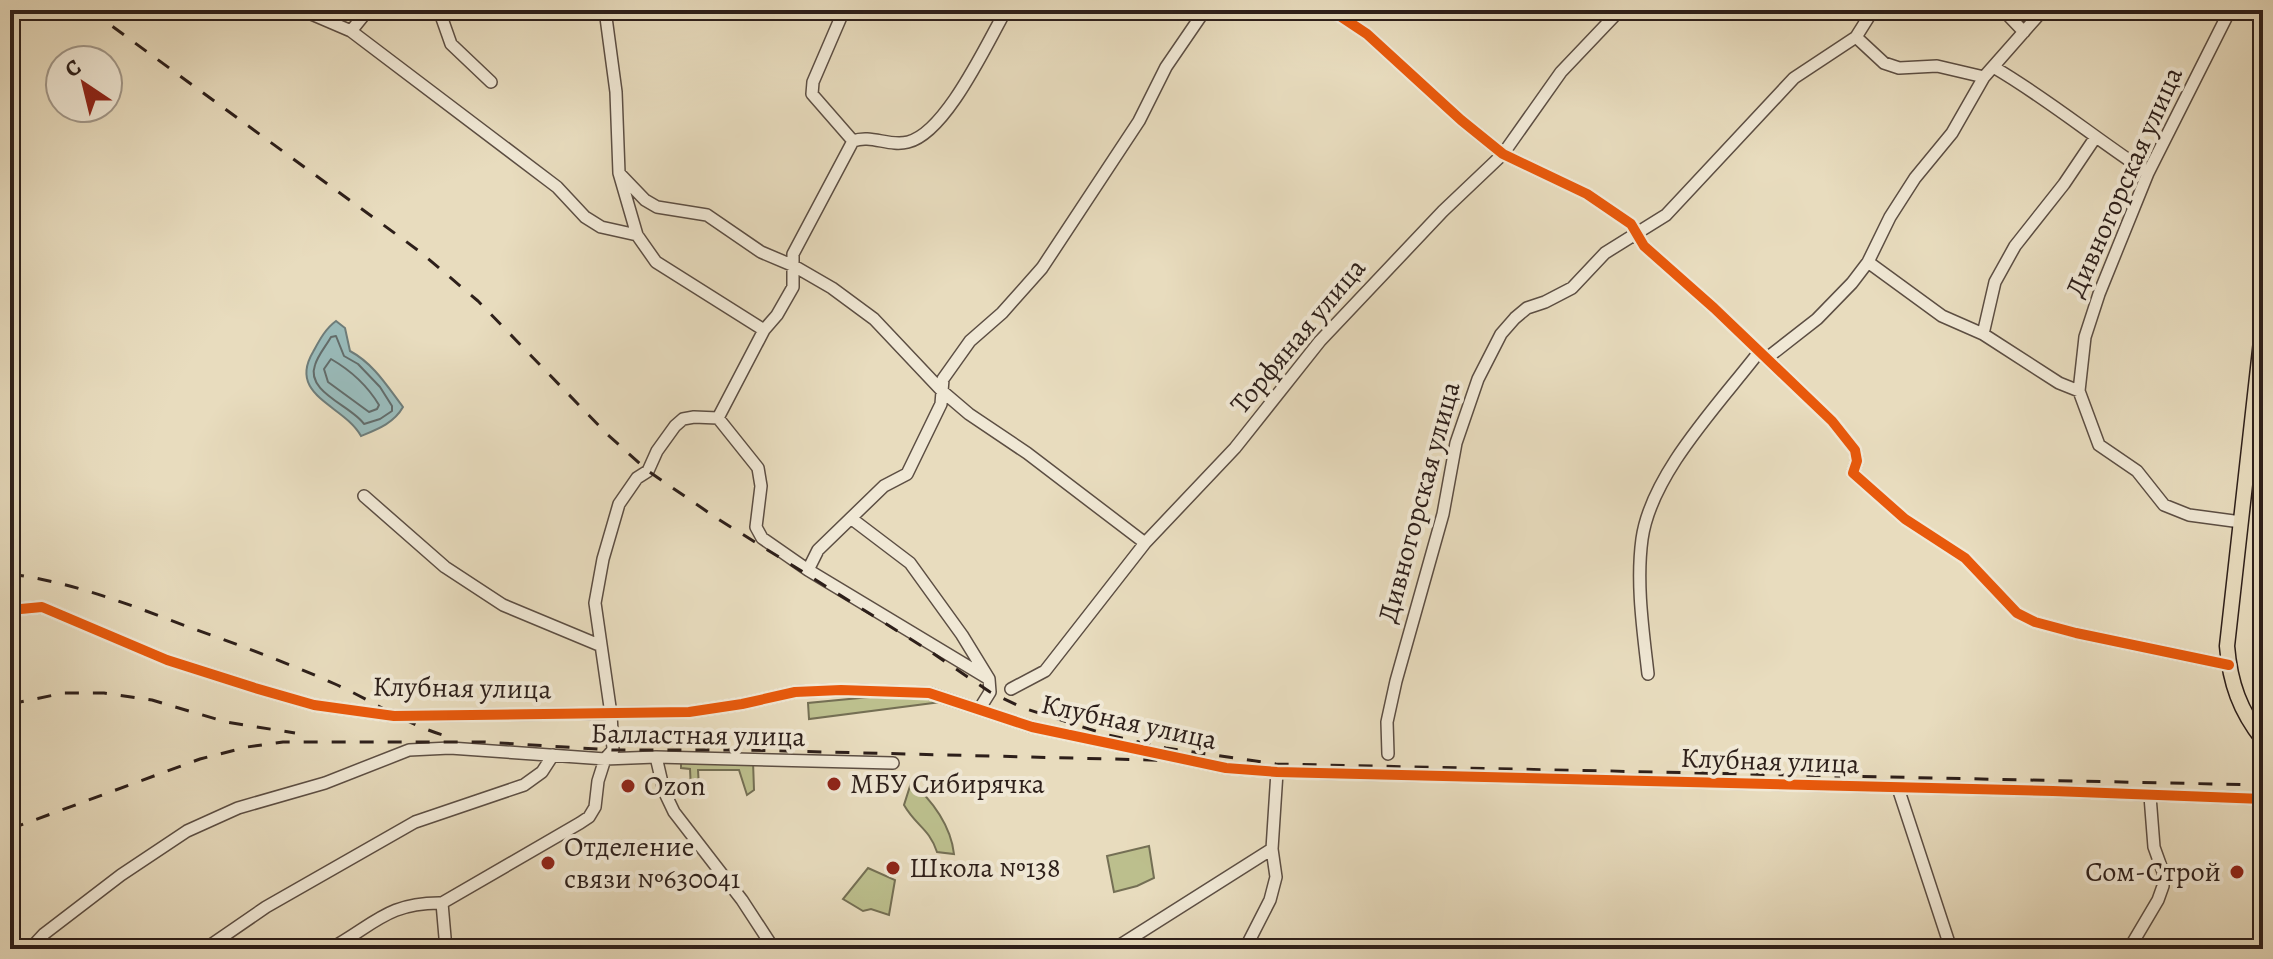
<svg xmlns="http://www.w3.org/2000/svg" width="2273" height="959" font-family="Alegreya,serif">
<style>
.green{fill:#bcbf8d;stroke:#746f54;stroke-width:2}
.water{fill:#99bab9;stroke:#6e7c79;stroke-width:2}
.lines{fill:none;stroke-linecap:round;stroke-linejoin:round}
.shore{stroke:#636c6a;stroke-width:2}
.minor-casing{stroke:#5c4e43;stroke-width:14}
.major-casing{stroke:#2d1f1a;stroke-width:17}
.minor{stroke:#f0e8d5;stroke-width:11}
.major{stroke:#e8dcbe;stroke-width:14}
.rail{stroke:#2d1f1a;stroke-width:3;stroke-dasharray:14 14;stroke-linecap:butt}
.cycleway-casing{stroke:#f0e8d5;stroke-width:15}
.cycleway{stroke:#e8590c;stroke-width:10}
.poi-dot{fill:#8f2418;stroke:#f0e8d5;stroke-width:3}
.labels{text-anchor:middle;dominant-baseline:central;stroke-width:8;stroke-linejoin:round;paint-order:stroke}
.street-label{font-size:28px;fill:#2d1f1a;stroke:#f0e8d5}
.poi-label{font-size:28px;fill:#2d1f1a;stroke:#f0e8d5;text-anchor:start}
</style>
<rect width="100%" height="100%" fill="#e8dcbe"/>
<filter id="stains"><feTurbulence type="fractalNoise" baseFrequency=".0025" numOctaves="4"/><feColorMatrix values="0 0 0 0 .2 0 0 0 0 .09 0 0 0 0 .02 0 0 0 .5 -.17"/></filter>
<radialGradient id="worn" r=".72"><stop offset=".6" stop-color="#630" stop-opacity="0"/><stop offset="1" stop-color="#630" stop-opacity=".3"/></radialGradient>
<!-- green -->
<path class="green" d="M870,697H922L941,702L809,719L808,703Z
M753,761L754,790L747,795L739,770H698L699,788L691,790L690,769L681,768V762Z
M911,783C933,800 951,827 954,854L937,852C929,828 916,826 904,805Z
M1149,846L1154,878L1137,886L1114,892L1107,856Z
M868,868L895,880L889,915L871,909L863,911L843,899Z"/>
<!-- water -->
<path class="water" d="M336,321L345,328L350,351C374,364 387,386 403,407C394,423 378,429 361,436C344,405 287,396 313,352C319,341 325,329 336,321Z"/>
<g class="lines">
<!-- shore -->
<path class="shore" d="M336,336L344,356L358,364L380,387L392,406V411L380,419L364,424C352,406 305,392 315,365C318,355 326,346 331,337Z
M331,359C350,370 367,385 379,405L377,409L369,412L328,382L324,369Z"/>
<!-- minor casing -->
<g class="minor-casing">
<path id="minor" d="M302,10L351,31
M368,10L351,31L557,187L585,217L601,227L637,235
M439,10L451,44L491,82
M605,10L616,92L619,173L637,235L656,262L764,330L718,418L758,468L761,486L756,527L762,538L808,570L989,679L990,692L980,708
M844,10L813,82L812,94L853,141
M1331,10L1367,34L1461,120L1503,154L1587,194L1631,224L1644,246L1714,308L1832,421L1855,450L1857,461L1853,473L1905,519L1965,558L2017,613L2035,622L2076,633L2229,665
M2003,10L2024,32
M2230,10L2148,173L2099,294L2085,337L2079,391L2099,445L2137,471L2164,505L2189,515L2241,522
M1856,37L1884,63L1899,68L1937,66L1984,77
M1995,68C2048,99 2096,139 2148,173
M620,174L645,200L657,207L707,215L761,252L794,266L832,288L874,319L942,391L969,414L1027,453L1145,543
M1868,262L1942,316L1983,334L2059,383L2079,391
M764,330L777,315L793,287V254L853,141C871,134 889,147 908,142C946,133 987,43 1006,10
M1983,334L1995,282L2015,246L2064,184L2095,138
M1767,358L1817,319L1852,283L1868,262L1890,217L1915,178L1952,133L1984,77L2043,10
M364,496L445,567L503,605L599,645
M852,519L910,563L962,635L989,679
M808,570L818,550L884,486L907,474L941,404L943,379L970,341L1002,313L1042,268L1139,121L1166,67L1205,10
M10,610L42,607L167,660L255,688L314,705L394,716L689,712L742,704L795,692L841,690L929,693L1032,727L1226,768L1277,772L2053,791L2263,799
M1648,674C1643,630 1636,583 1642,539C1651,474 1719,404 1759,352
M1011,689L1045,671L1145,543L1235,448L1320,341L1443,211L1503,154L1561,72L1620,10
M1388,754L1387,722L1396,681L1443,514L1456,443L1478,379L1501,334L1515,318L1527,308L1545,302L1572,288L1605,253L1666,215L1794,78L1856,37L1873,10
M656,757L664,791L674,812L742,900L774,949
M1898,788L1951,949
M30,949L44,934L121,875L187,831L238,808L325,783L409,750L450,748L605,759L656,757L893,763
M205,949L266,907L415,822L524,785L542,772L553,755
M330,949C374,925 388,902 442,903
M446,949L442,903L580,823L589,817L595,807L598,781L605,759L613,750L611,714L595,603L603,559L619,504L637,478L648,471L657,451L675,426L683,419L694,417L718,418
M1114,949L1272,849
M1245,949L1270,900L1276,877L1272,849L1277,772
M2129,949L2158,900L2163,886V872L2154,847L2150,796"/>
</g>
<!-- major casing -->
<g class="major-casing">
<path id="major" d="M2263,323L2227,646C2230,683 2240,711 2263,740"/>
</g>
<!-- minor -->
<use href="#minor" class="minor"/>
<!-- major -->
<use href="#major" class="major"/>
<!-- rail -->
<path class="rail" d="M90,10L419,251L478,301L607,434L648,471L718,519L928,650L990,692L1023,708L1108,735L1166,748L1276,764L2263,785
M10,574C72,582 128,604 186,626C236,644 286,662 335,684C373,701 405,724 446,736
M10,704L64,693H104L152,700L226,722L295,733
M10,829L200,759L247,747L283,742H485L613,750H744L1192,761"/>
<!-- cycleway casing -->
<g class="cycleway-casing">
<path id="cycleway" d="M1331,10L1367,34L1461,120L1503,154L1587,194L1631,224L1644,246L1714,308L1832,421L1855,450L1857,461L1853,473L1905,519L1965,558L2017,613L2035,622L2076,633L2229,665
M10,610L42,607L167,660L255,688L314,705L394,716L689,712L742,704L795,692L841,690L929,693L1032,727L1226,768L1277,772L2053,791L2263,799"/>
</g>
<!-- cycleway -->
<use href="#cycleway" class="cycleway"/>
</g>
<!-- markers -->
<g class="poi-dot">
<circle cx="834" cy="784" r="8"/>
<circle cx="628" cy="786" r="8"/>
<circle cx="548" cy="863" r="8"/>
<circle cx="893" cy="868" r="8"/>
<circle cx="2237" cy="872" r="8"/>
</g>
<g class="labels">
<!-- street labels -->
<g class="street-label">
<text transform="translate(2124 182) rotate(-66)">Дивногорская улица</text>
<text transform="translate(1298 336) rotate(-50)">Торфяная улица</text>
<text transform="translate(1419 502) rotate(-75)">Дивногорская улица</text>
<text transform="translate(462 688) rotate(1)">Клубная улица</text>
<text transform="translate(1129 722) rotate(12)">Клубная улица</text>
<text transform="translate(698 735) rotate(1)">Балластная улица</text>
<text transform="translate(1770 761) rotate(2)">Клубная улица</text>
</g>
<!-- poi labels -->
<g class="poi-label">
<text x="850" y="784">МБУ Сибирячка</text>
<text x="644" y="786">Ozon</text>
<text x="564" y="847">Отделение<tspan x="564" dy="32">связи №630041</tspan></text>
<text x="909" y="868">Школа №138</text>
<text x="2221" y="872" text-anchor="end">Сом-Строй</text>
</g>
</g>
<!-- margin -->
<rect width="2273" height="959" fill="none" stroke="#e8dcbe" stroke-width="40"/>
<rect x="12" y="12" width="2249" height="935" fill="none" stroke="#2d1f1a" stroke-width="4"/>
<rect x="20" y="20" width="2233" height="919" fill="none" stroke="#2d1f1a" stroke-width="2"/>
<!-- north arrow -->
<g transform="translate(84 84) rotate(325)"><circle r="38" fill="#f0e8d5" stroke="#a2988a" stroke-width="2"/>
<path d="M0-6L14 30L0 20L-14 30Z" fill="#8f2418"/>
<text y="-12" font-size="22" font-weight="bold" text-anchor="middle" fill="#2d1f1a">С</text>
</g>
<rect width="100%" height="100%" filter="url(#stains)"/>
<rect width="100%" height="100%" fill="url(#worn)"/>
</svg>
